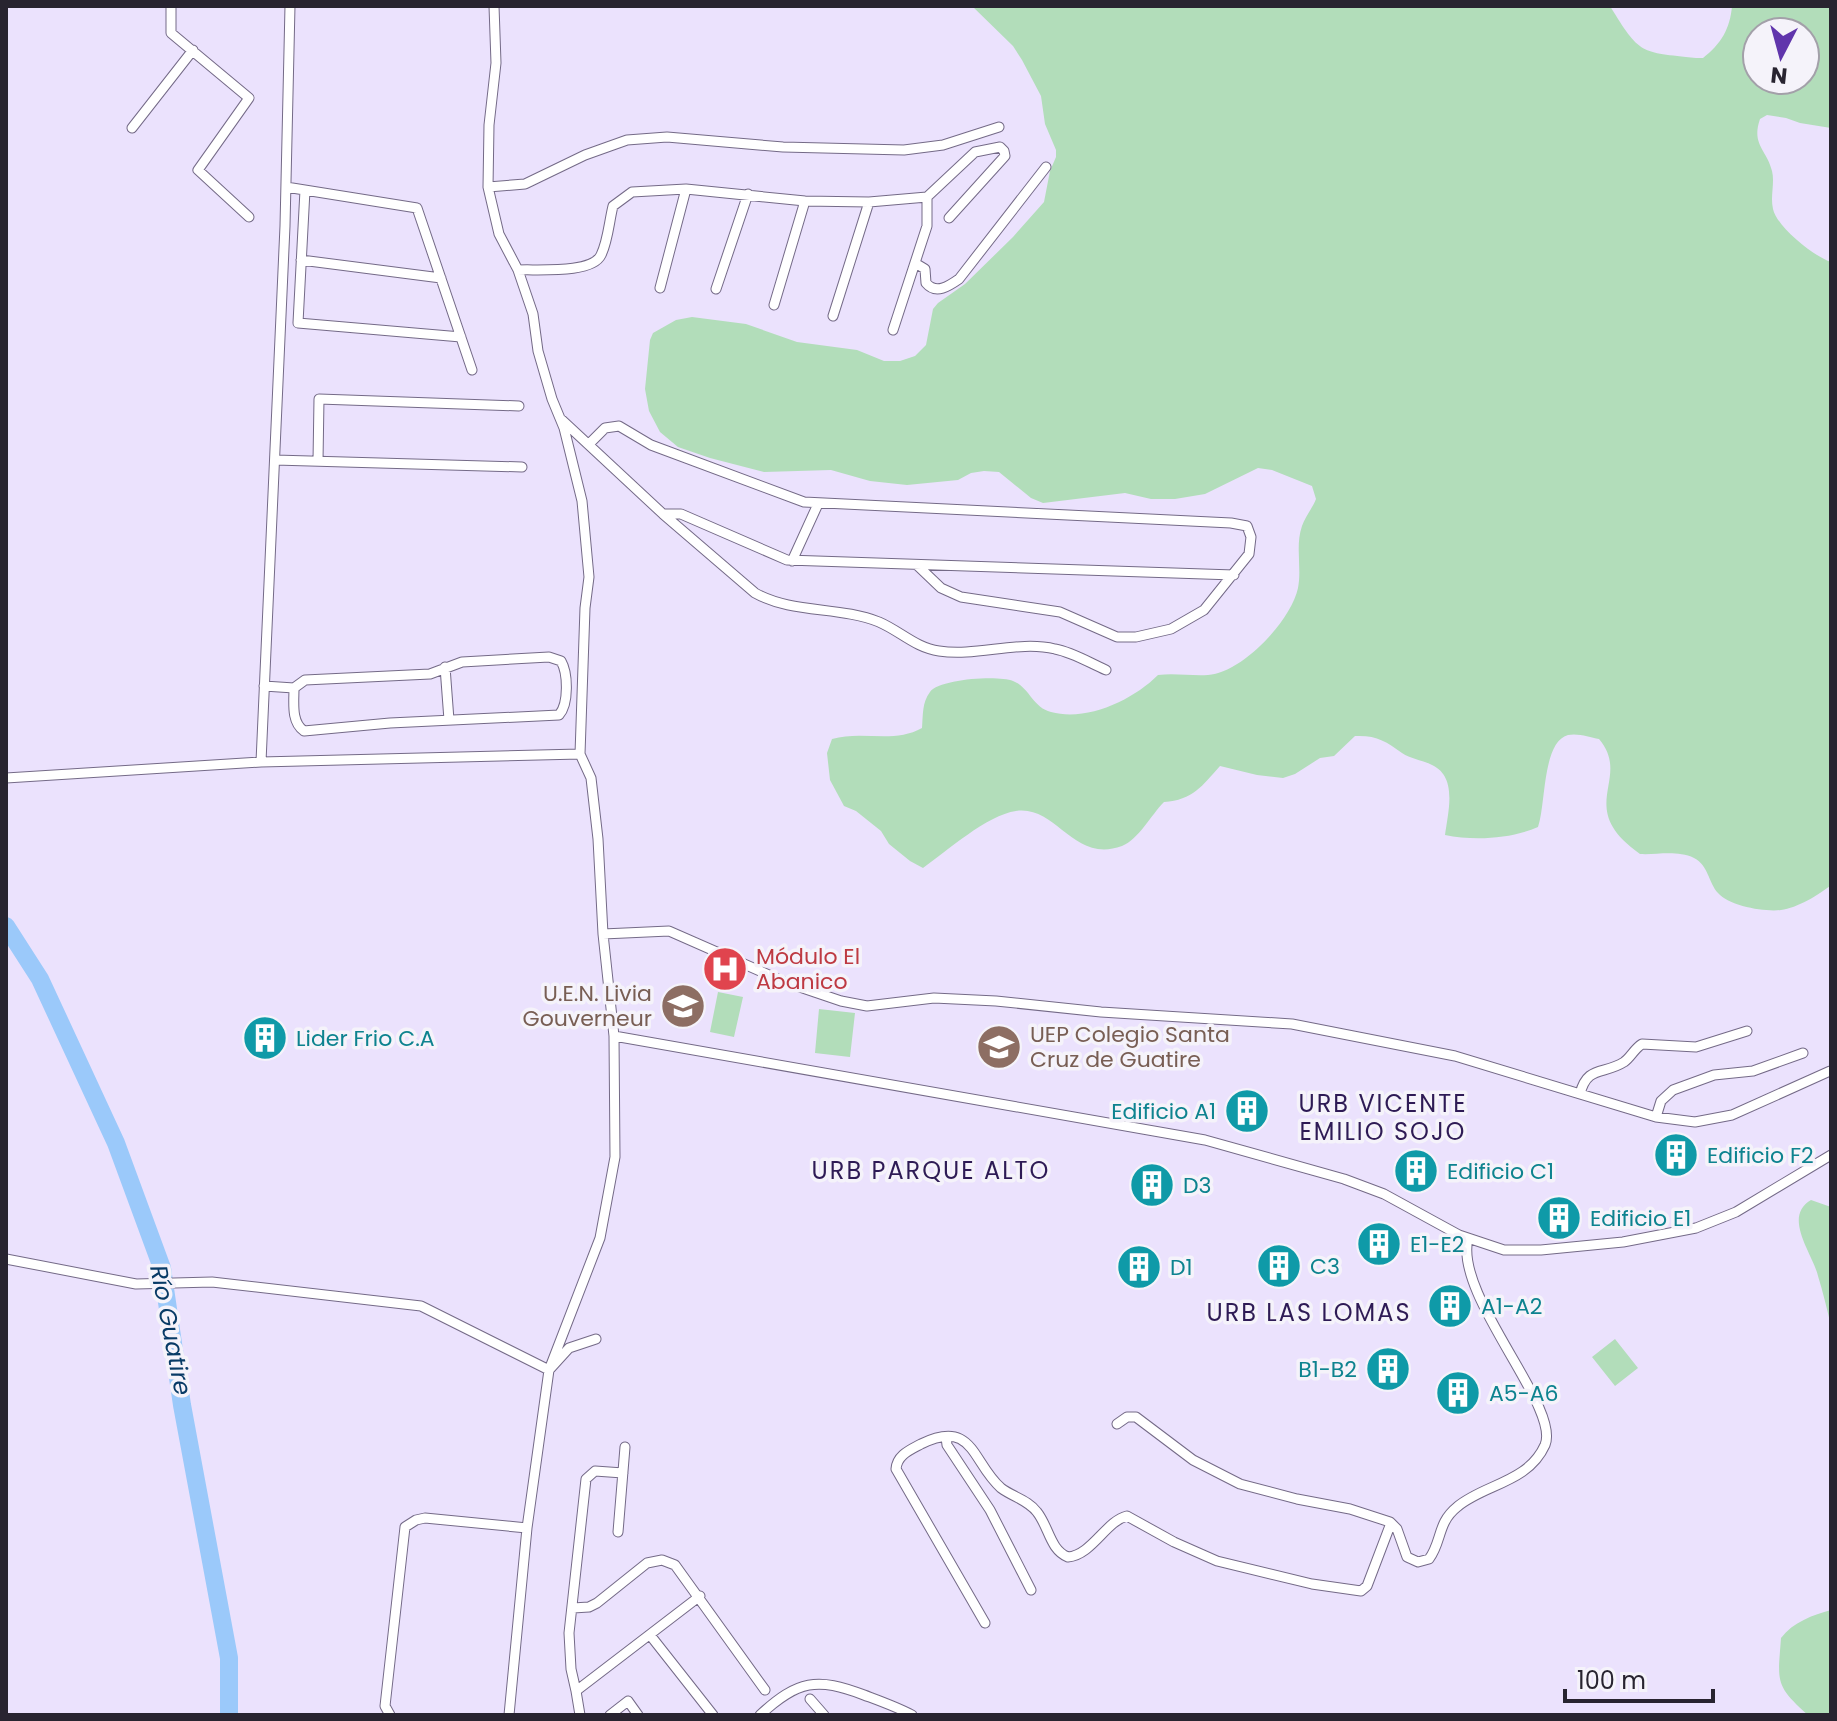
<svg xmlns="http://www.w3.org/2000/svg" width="1837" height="1721" font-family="Poppins,sans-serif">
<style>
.green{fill:#b2ddba;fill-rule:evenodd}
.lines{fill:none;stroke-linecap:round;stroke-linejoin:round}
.river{stroke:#9bc9fa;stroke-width:18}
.minor-casing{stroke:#746a87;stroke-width:11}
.minor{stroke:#fff;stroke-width:9}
.labels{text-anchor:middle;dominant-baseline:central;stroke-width:7;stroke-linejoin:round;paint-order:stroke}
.health-label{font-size:22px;fill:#be3a42;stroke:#f5f3fa;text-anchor:start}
.education-label{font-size:22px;fill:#785e54;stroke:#f5f3fa;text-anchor:end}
.culture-label{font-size:22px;fill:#0d838f;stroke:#f5f3fa;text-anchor:start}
.neighbourhood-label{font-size:24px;letter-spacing:2px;fill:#2e1b55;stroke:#f5f3fa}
.water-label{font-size:24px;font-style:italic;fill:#083b66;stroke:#f5f3fa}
</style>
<rect width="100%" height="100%" fill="#ebe2fd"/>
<!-- green -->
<path class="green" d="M972,6H1610C1640,55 1640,52 1696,58H1703C1721,44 1730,29 1732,6H1831V128L1800,123L1786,118L1767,115L1760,119C1751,145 1767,150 1772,171C1775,183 1770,196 1773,209C1777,227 1813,256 1831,262V885C1819,895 1797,908 1781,910C1764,912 1729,906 1718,893C1708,882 1709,866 1694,858C1677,850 1657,855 1640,854C1573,807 1633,779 1599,739C1590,737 1578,733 1568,735C1542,742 1546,805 1538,827C1511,839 1474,841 1445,835C1448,812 1458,777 1432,765C1422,760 1411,759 1402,753C1386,741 1376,735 1355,736L1334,756L1320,758L1295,774L1283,778L1257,775L1220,766C1202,786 1193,800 1164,802C1151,815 1139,839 1122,846C1073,864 1057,805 1016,811C987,815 947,851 923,868L910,861L889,844L881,831L856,811L844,806L830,780L827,753L832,739C862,730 894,744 922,728C923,716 922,702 930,692C939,679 998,675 1013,681C1029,687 1033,708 1051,712C1087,722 1133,700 1158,675C1175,673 1191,676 1208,675C1242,673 1291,621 1298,588C1302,568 1295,546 1302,526C1305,517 1312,509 1316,499L1312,486L1272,470L1258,468L1205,494L1175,499H1151L1125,493L1043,503L1031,498L999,472L984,471L971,473L958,480L907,485L870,481L831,470L764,472L710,458L678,447L660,432L649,411L645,389L650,340L653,333L676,320L692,317L746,324L797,342L857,350L884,361H900L915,356L926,345L933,309L938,303L965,284L1013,237L1044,202L1050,171L1056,157V150L1045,124L1041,96L1022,60L1013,46ZM1757,32H1805V80H1757Z
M718,992L743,997L734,1037L710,1032Z
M819,1009L855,1013L850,1057L815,1053Z
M1811,1200L1831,1207V1326C1827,1309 1823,1292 1818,1276C1813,1254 1782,1217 1811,1200Z
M1615,1339L1638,1368L1615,1386L1592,1357Z
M1831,1610V1715H1808C1774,1685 1778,1681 1781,1638C1793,1622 1813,1615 1831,1610Z"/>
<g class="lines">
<!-- river -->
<path class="river" d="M6,926L40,979L116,1143L162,1268L182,1405L229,1658V1715"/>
<!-- minor casing -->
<g class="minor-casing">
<path id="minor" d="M171,6V33L249,98L198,170L249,217
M494,6L496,63L489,125L488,187L499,234L518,270L533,314L538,351L552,399L564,428L582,501L589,577L585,608L580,754L591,778L598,839L603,934L614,1036L615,1157L600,1238L549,1370L527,1528L509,1715
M132,128L193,50
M286,187L417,208L472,370
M488,187L525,184L585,155L627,140L667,137L783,147L904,150L943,145L999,127
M305,190L298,323L461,337
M301,260L441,278
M915,263L925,269L926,283C936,295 949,286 959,279L1046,167
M518,270C537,269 592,274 601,255C608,241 609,222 613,206L632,192L686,189L805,201L869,202L927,197L975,152L1000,147L1004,151L1005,156L949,218
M660,288L686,189
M716,289L748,194
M774,305L805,201
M833,316L869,202
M893,330L927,226V197
M562,420L663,514L755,593C793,614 839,606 879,622C900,631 916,648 939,651C977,657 1018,640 1055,649C1072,652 1090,663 1106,670
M590,443L605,428L619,426L651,445L804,502L1231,523L1247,526L1251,537L1249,554L1204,610L1171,629L1136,637H1117L1060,612L961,597L941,588L918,566
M275,460L522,467
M318,461L319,399L519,406
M664,514H681L787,560L1234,575
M792,561L818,504
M549,657L561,661C568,673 569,704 559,715L390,723L304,731C291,722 294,703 294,688L305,680L430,674L462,662Z
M445,667L449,720
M264,686L294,688
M261,762L285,226L290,6
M6,778L261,762L580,754
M603,934L669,931L785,982L841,1001L867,1006L934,998L996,1001L1101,1012L1292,1024L1455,1056L1656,1117L1695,1122L1732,1115L1830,1071
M614,1036L1205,1140L1344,1179L1384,1194L1459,1235L1504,1250H1541L1623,1242L1696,1228L1736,1212L1831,1155
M1580,1094C1587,1065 1604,1075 1624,1062C1631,1057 1634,1049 1642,1044L1696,1047L1747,1031
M1656,1117L1661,1101L1673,1090L1714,1075L1753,1071L1803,1053
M6,1259L136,1284L212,1282L421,1306L549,1370L569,1348L596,1339
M1117,1424L1127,1417H1136L1193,1460L1240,1484L1297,1499L1350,1509L1390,1522L1397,1529L1407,1557L1418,1562L1429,1559C1442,1542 1437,1523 1457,1507C1484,1484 1528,1483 1545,1445C1561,1407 1454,1296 1468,1239
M946,1437L947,1445L990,1510L1031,1590
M618,1532L625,1447
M573,1608L589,1607L597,1603L647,1563L662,1560L675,1565L765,1690
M985,1623L896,1469C897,1455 910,1450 921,1444C974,1418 972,1463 1001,1488C1013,1497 1028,1500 1037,1512C1049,1527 1050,1550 1068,1557C1092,1555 1106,1521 1127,1516L1174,1542L1217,1561L1312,1584L1361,1591L1367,1586L1391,1523
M650,1635L713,1715
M576,1691L571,1669L569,1633L586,1479L595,1471L623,1473
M810,1699L824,1715
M390,1715L385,1706L405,1527L416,1520L425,1518L527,1528
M580,1715L576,1691L700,1596
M610,1715L628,1701L638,1715
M760,1715C798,1680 817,1677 864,1695C880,1701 897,1707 912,1715"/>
</g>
<!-- minor -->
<use href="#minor" class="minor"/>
</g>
<!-- icons -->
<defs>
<g id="hospital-disc" transform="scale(2.3)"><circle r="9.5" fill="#e0444e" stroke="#f5f3fa"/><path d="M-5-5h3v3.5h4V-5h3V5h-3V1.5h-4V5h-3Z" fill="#fff"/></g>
<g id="school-disc" transform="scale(2.3)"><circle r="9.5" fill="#8d6e63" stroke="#f5f3fa"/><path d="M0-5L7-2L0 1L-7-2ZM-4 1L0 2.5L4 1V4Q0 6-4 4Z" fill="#fff"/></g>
<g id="building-disc" transform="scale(2.3)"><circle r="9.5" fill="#0f9aa8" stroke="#f5f3fa"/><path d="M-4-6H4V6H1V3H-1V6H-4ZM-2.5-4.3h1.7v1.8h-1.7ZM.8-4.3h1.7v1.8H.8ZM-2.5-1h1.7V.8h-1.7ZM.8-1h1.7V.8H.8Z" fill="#fff"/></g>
</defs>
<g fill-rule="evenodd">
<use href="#hospital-disc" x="725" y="969"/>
<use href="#school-disc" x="683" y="1006"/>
<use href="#building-disc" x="265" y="1038"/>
<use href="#school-disc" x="999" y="1047"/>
<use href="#building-disc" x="1247" y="1111"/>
<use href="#building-disc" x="1676" y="1155"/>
<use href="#building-disc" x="1416" y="1171"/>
<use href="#building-disc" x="1152" y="1185"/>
<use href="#building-disc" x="1559" y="1218"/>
<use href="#building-disc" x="1379" y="1244"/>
<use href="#building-disc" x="1279" y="1266"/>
<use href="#building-disc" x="1139" y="1267"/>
<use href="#building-disc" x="1450" y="1306"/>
<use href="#building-disc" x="1388" y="1369"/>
<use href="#building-disc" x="1458" y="1393"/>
</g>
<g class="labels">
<!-- health labels -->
<g class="health-label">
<text x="756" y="956">Módulo El<tspan x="756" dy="25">Abanico</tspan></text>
</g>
<!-- education labels -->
<g class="education-label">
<text x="652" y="993">U.E.N. Livia<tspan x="652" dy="25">Gouverneur</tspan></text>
<text x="1030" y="1034" text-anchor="start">UEP Colegio Santa<tspan x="1030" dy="25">Cruz de Guatire</tspan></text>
</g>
<!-- culture labels -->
<g class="culture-label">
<text x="296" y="1038">Lider Frio C.A</text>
<text x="1216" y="1111" text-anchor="end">Edificio A1</text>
<text x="1707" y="1155">Edificio F2</text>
<text x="1447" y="1171">Edificio C1</text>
<text x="1183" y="1185">D3</text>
<text x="1590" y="1218">Edificio E1</text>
<text x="1410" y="1244">E1-E2</text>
<text x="1310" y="1266">C3</text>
<text x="1170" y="1267">D1</text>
<text x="1481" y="1306">A1-A2</text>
<text x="1357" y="1369" text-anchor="end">B1-B2</text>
<text x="1489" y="1393">A5-A6</text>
</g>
<!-- neighbourhood labels -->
<g class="neighbourhood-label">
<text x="1383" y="1103">URB VICENTE<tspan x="1383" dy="28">EMILIO SOJO</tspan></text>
<text x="931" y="1170">URB PARQUE ALTO</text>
<text x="1309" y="1312">URB LAS LOMAS</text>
</g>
<!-- water labels -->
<g class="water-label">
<text transform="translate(171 1330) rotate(79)">Río Guatire</text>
</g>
</g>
<!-- border -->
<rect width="1837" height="1721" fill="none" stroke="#282430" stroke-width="16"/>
<!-- north arrow -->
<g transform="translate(1781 56) rotate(186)"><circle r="38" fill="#f5f3fa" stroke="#a3a0a9" stroke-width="2"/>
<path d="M0-6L14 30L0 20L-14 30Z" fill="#6035ac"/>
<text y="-12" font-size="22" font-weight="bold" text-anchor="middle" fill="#282430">N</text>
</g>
<!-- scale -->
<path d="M1565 1689v12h148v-12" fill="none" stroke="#282430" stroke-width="4"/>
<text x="1577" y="1689" font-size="24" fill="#282430" stroke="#f5f3fa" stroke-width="6" paint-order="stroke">100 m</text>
</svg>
